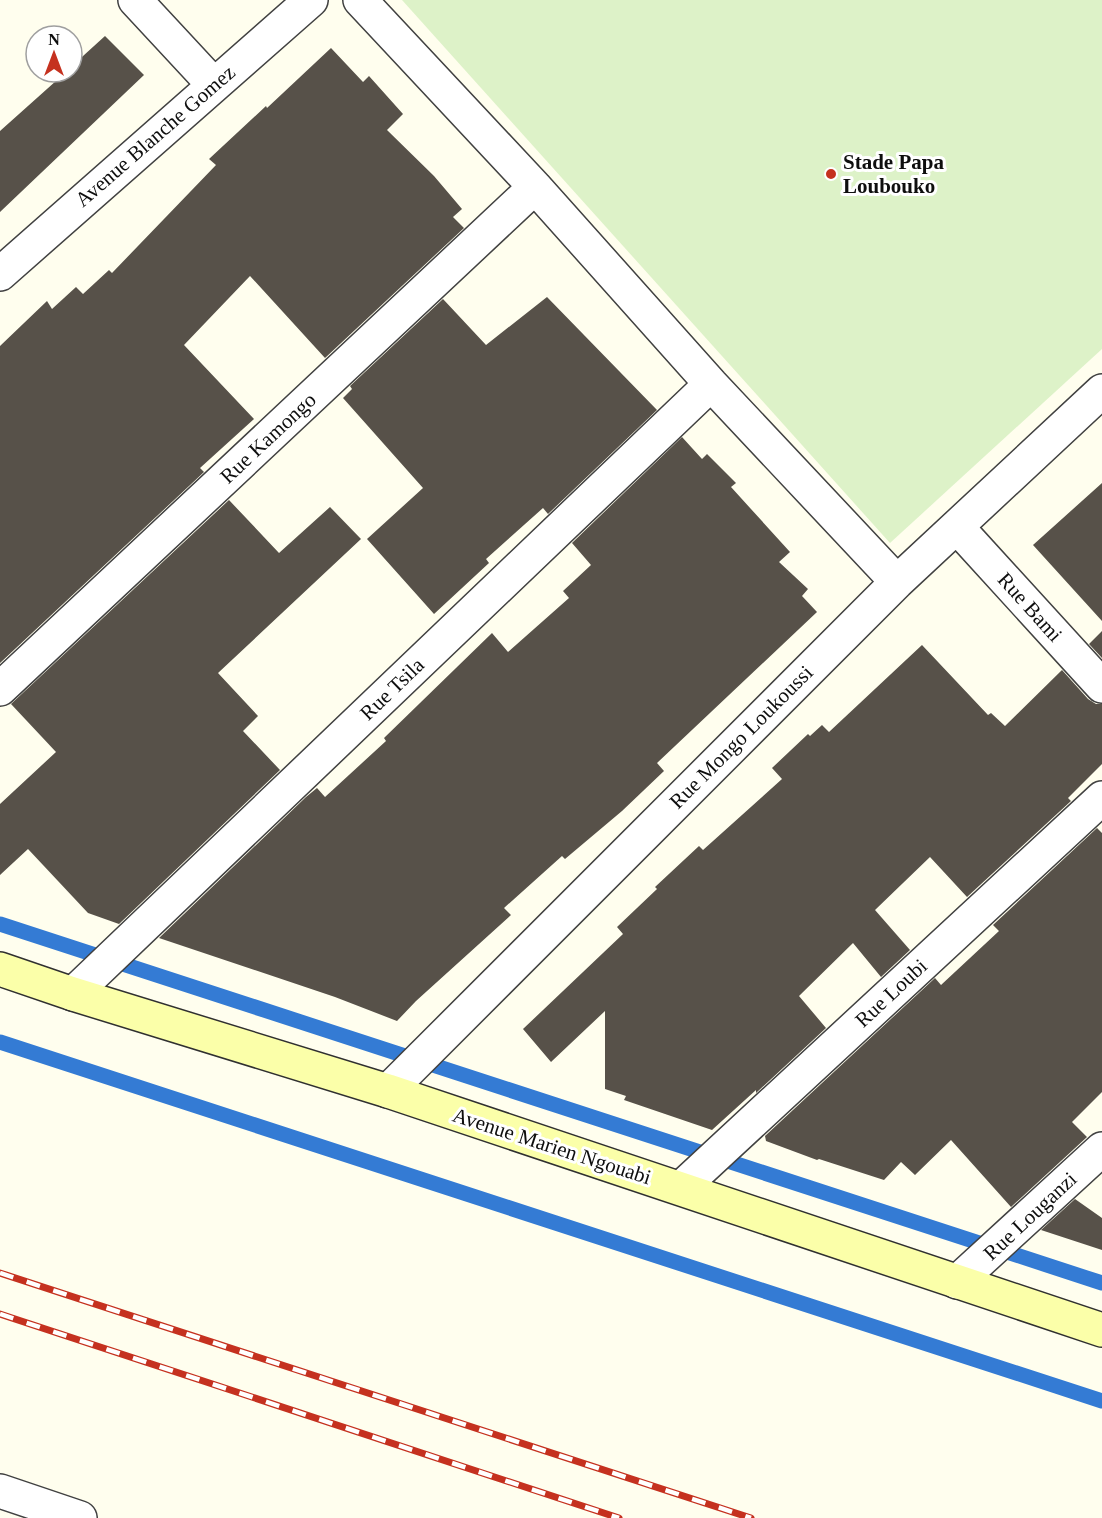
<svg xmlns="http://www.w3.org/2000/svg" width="1102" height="1518" font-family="'Times New Roman',serif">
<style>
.pitch{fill:#ddf2c8}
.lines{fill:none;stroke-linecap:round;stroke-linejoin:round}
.stream{stroke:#347bd4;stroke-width:15}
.building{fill:#575149}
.street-casing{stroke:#414141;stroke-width:36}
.secondary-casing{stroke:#303030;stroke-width:36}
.street{stroke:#fff;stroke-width:33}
.secondary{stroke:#fbffa9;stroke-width:33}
.rail-casing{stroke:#c5311f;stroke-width:7}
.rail{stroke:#fff;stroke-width:4.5;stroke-dasharray:14;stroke-linecap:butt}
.poi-dot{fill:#c5311f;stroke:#fff;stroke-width:2}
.labels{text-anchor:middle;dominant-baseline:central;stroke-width:6;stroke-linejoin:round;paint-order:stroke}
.street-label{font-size:21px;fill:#0e0e0e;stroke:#fff}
.poi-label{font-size:21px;font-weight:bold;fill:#0e0e0e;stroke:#fff;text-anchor:start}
</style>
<rect width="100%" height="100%" fill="#fffeee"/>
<!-- pitch -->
<path class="pitch" d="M402,0H1102V349L890,543Z"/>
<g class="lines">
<!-- stream -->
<path class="stream" d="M0,924L1102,1283
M0,1042L1102,1401"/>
</g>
<!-- building -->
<path class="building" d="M105,36L144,75L0,212V131L66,72H72V66Z
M331,48L363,82L369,76L403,114L387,130L434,176L462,209L453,217L464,228L325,358L250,276L184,345L254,419L200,468L204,472L0,663V346L47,301L52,309L76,287L83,294L109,270L112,273L216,165L209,159L266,106L267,108Z
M547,297L657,410L548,514L543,508L486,559L489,563L434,614L367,539L423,488L343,398L352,389L350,386L443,299L486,345Z
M682,437L702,459L707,454L736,483L731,487L790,552L779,562L808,589L802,596L817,612L657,763L664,771L622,811L565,859L562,856L504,908L511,915L416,1001L397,1021L335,997L159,938L306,797L317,788L325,797L386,741L384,738L492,633L508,652L569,598L563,591L591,565L572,543Z
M1102,483V621L1033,545Z
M229,500L279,553L330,507L361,539L218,673L258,716L243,731L280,770L119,924L88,913L28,849L0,875V804L56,752L11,704Z
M1102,631V658L1089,644Z
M922,645L988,715L991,713L1005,726L1062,670L1088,699L1096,704H1102V764L1068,798L1071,801L967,897L930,857L875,910L910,950L881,977L853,943L799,996L826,1028L756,1093V1090L712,1130L624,1100L626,1096L605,1089V1011L551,1062L523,1029L623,934L617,927L657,889L655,887L699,846L703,850L782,779L772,768L808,734L810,736L822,725L829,732Z
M1097,828L1102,833V1092L1072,1122L1087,1137L1011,1207L951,1140L915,1175L901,1162L884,1180L819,1159L817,1160L766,1141L765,1136L935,978L941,985L999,931L993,925Z
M1075,1199L1102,1218V1250L1041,1230Z"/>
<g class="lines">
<!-- street casing -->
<g class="street-casing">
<path id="street" d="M135,0L213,84
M360,0L535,187L711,384L897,582
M0,274L311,0
M957,527L1102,686
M0,689L535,187
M73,994L711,384
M388,1091L897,582L1102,391
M681,1188L1102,798
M957,1282L1102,1149
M0,1491L80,1518"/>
</g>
<!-- secondary casing -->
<g class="secondary-casing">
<path id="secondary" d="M0,969L73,994L388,1091L1102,1330"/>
</g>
<!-- street -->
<use href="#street" class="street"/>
<!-- secondary -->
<use href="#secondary" class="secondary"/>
<!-- rail casing -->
<g class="rail-casing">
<path id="rail" d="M0,1273L751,1518
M0,1314L619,1518"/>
</g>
<!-- rail -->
<use href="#rail" class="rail"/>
</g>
<!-- markers -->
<circle class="poi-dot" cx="831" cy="174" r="6"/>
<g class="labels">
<!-- street labels -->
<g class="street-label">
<text transform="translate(155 136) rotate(-41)">Avenue Blanche Gomez</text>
<text transform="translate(268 438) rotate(-43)">Rue Kamongo</text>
<text transform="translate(1030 607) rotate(48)">Rue Bami</text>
<text transform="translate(392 689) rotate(-44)">Rue Tsila</text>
<text transform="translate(741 737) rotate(-45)">Rue Mongo Loukoussi</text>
<text transform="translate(891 993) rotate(-43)">Rue Loubi</text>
<text transform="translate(552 1146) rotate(18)">Avenue Marien Ngouabi</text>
<text transform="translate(1030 1216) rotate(-43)">Rue Louganzi</text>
</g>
<!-- poi labels -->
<g class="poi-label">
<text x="843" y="162">Stade Papa<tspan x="843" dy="24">Loubouko</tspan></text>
</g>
</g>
<!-- north arrow -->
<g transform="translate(54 54)"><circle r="28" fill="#ffffff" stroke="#9f9f9f" stroke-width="1.5"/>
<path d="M0-4.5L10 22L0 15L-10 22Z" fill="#c5311f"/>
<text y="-9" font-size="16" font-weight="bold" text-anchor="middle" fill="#0e0e0e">N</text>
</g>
</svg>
